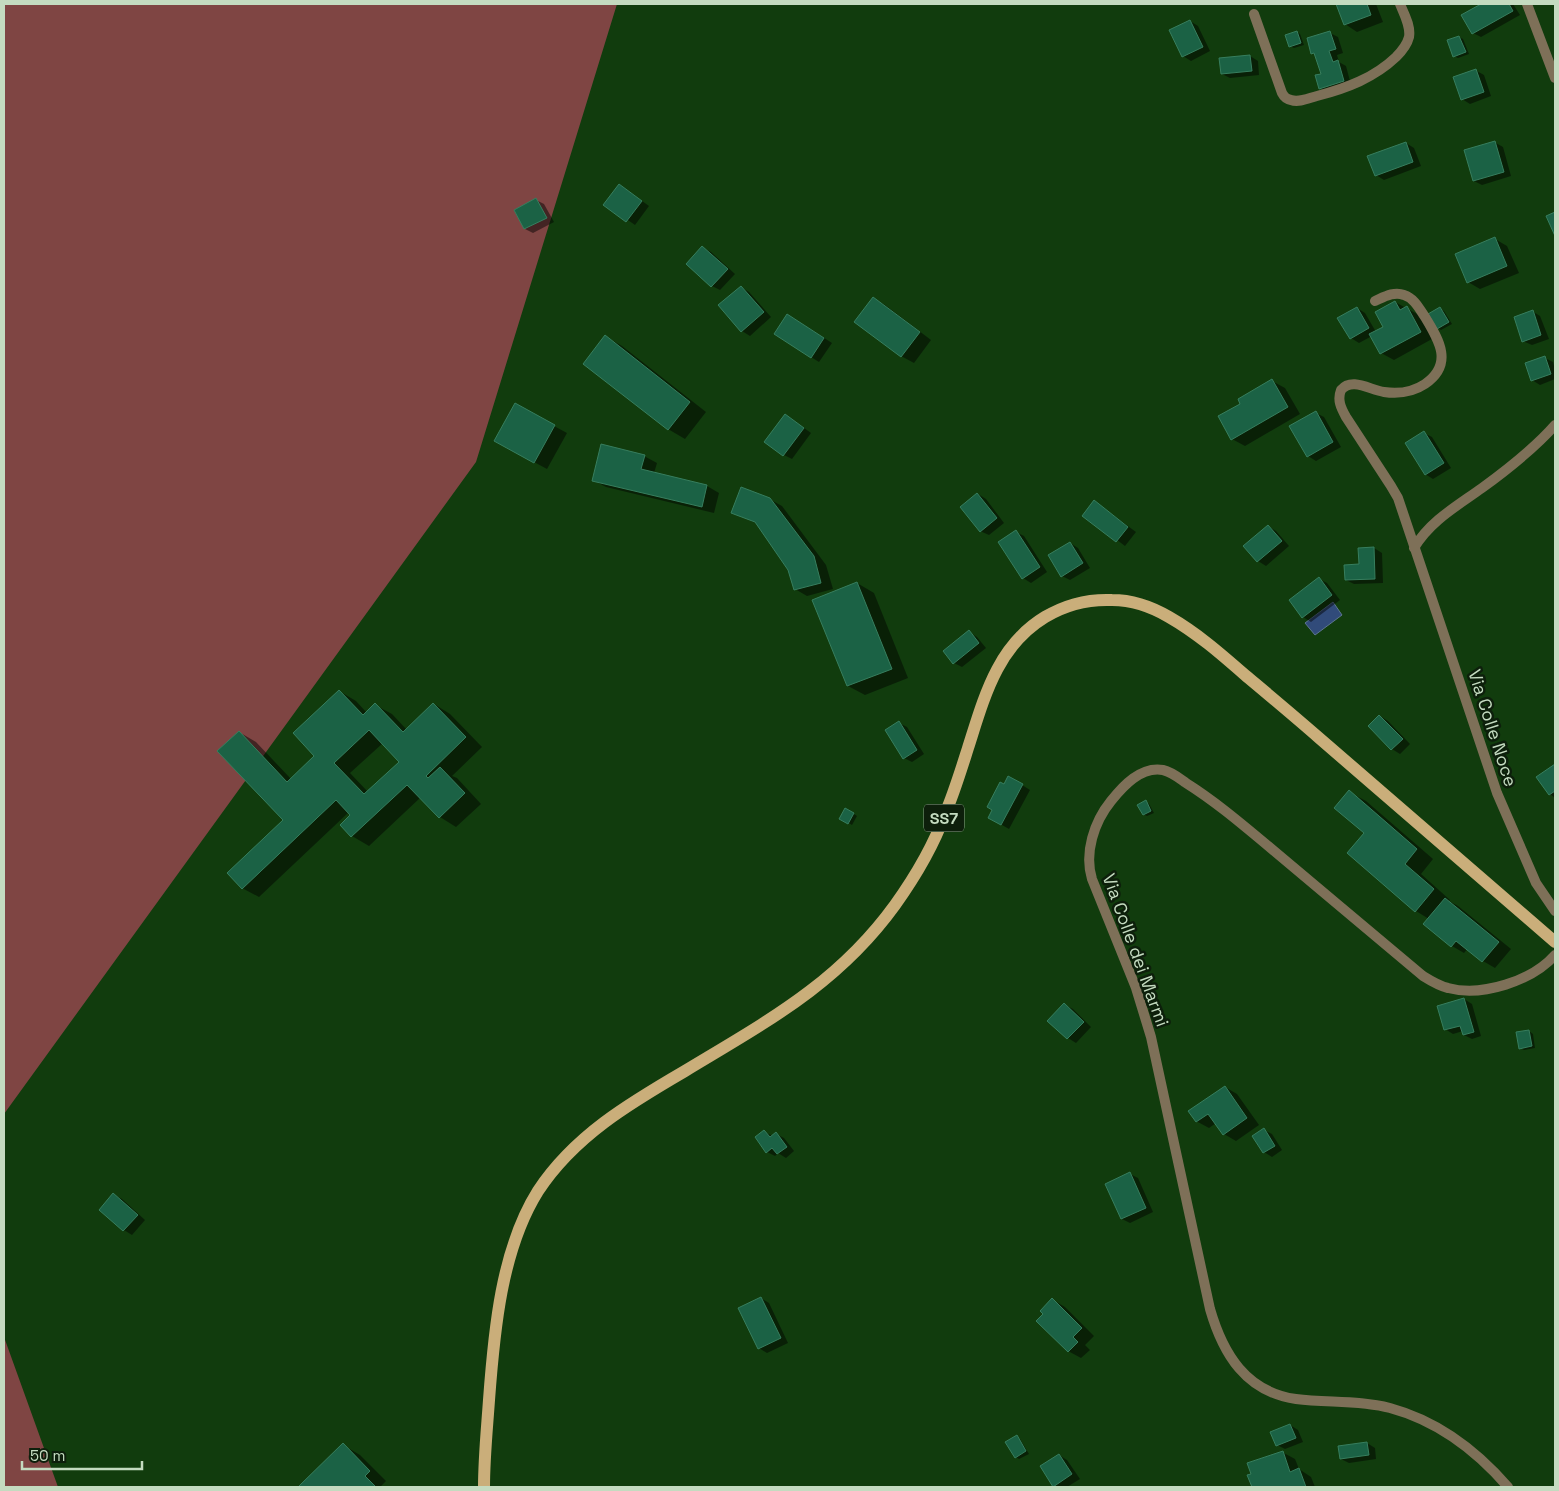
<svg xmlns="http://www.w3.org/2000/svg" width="1559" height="1491" font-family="'Space Grotesk',sans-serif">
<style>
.green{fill:#7f4543}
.water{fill:#314b7a;stroke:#5d768f}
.shadow{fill:#0007;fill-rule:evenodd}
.building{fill:#1b6245;stroke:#377e5e;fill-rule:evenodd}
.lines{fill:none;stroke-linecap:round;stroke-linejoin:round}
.street{stroke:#7e7058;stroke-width:10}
.primary{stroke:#caae7a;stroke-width:12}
.labels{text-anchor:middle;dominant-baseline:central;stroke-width:5;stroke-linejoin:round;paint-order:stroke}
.shield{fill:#0d1f0b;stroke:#8da38a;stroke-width:1}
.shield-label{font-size:16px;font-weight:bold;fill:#c4dbc0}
.street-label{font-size:18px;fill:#c4dbc0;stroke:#0d1f0b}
</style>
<rect width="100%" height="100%" fill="#113c0d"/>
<!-- green -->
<path class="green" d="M4,4H617L476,462L4,1114Z
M4,1337L58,1487H4Z"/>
<!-- water -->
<path class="water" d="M1333,602L1342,615L1315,635L1305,623Z"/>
<!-- shadow -->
<path class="shadow" d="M1337,4H1376L1383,22L1357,32L1345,24Z
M1483,4H1513L1520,15L1481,37L1473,33L1463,15Z
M1190,21L1198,26L1210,51L1191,61L1183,56Z
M1297,32L1300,34L1304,45L1294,48L1290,46Z
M1330,33L1338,37L1343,53L1337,55L1339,62L1346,66L1351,85L1328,92L1320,88L1322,74L1316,55L1313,53Z
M1459,37L1463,39L1469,54L1458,58L1454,56Z
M1250,56L1258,61L1259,75L1230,78L1222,74Z
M1475,70L1484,75L1491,96L1470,104L1462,99Z
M1494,142L1503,147L1511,176L1482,185L1474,181Z
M1406,143L1414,148L1421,166L1384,180L1376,175Z
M620,185L649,206L635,225L605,204Z
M536,200L544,204L554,222L533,233L525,229Z
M1495,239L1507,246L1519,273L1480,289L1468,282Z
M703,248L711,252L735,274L720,290L712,286Z
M741,287L749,292L771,317L750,336L742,331Z
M873,298L885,305L931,340L914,363L901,356Z
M1395,302L1419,315L1432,339L1394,360L1381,353L1372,336L1359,343L1351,338L1357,308L1365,313L1376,332L1384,327Z
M1440,309L1444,311L1452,324L1441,330L1438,328Z
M1532,311L1540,316L1549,339L1532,345L1523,341Z
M796,320L832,343L819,362L811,357Z
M606,337L622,346L706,412L685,439L668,429Z
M1545,358L1553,362L1555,370V379L1540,385L1532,380Z
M1272,381L1285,388L1300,414L1245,446L1232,439L1242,404Z
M515,405L567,433L547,469L508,448Z
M1316,413L1324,417L1341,447L1316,461L1308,456Z
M793,420L811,433L792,459L784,455Z
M1424,433L1432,437L1451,468L1433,479L1425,474Z
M644,456L657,463L654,473L707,486L719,493L714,513L606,487L593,480Z
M978,494L986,499L1004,523L989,535L980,531Z
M769,499L782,506L826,565L833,589L807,596L795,589L790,570L758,524L733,512Z
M1095,502L1136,532L1125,546L1084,515Z
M1268,526L1276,531L1289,546L1266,566L1258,561L1245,546Z
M1016,532L1024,536L1047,572L1031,583L1023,578Z
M1070,543L1078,548L1090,568L1070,580L1062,576Z
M1374,548L1382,553L1383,583L1354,584L1346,580L1360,566Z
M1319,579L1327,583L1340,600L1311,622L1303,617L1290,600Z
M857,583L874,593L908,678L865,695L848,686L814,601Z
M969,632L977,637L986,648L962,667L954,663Z
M339,691L356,701L367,713L375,705L392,714L407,730L434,704L450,714L482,747L452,776L457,778L481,804L456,827L440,817L421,797L369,846L352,836L341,825L352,815L349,812L259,897L242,888L284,821L239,732L256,742L291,779L316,756ZM383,743L401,762L368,792L350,773Z
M1380,716L1388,721L1410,744L1400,754L1392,749L1370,726Z
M899,723L907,727L924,754L912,762L904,758Z
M1555,765V798L1550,794L1538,777Z
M1022,785L1030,790L1009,829L990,818L1004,786Z
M1349,792L1366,801L1433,859L1421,874L1450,900L1449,901L1458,906L1511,949L1495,968L1483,961L1468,948L1464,953L1452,946L1429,919L1416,911L1366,833Z
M1146,802L1149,804L1154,813L1147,816L1143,814Z
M846,809L857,816L852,825L841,818Z
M1464,999L1472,1004L1481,1036L1472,1039L1464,1035L1463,1031L1453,1034L1445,1029Z
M1065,1005L1073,1009L1091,1027L1076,1043L1068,1038L1049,1021Z
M1529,1031L1533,1034L1535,1048L1524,1050L1520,1048Z
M1225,1087L1237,1094L1259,1125L1236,1141L1224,1134L1216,1123L1209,1128L1196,1121Z
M1264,1130L1272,1134L1282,1150L1272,1157L1264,1152Z
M764,1132L773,1136L776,1134L784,1138L794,1151L786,1158L778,1153L775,1156L767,1152Z
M1130,1174L1138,1178L1153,1212L1130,1223L1122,1219Z
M114,1195L122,1199L145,1220L132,1235L124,1230L100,1210Z
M761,1298L769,1303L788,1343L767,1353L759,1348Z
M1053,1300L1065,1307L1094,1336L1085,1345L1090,1350L1081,1358L1068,1351L1045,1314Z
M1290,1425L1298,1430L1303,1442L1285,1449L1277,1445Z
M1017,1437L1020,1439L1029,1454L1019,1459L1016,1457Z
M1367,1443L1375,1448L1376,1459L1349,1463L1341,1459Z
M343,1445L360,1455L386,1481L381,1486L382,1487H300Z
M1282,1452L1295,1459L1299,1469L1311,1477L1315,1487H1253L1249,1476Z
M1059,1455L1067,1460L1080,1479L1067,1487H1057L1054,1486Z"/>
<!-- building -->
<path class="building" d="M1336,4H1367L1371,15L1344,25Z
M1481,4H1509L1513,11L1472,34L1461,15Z
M1190,20L1203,47L1182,57L1169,30Z
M1297,31L1301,43L1289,47L1285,35Z
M1330,31L1336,49L1329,51L1333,62L1338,60L1344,81L1319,89L1315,75L1321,74L1314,53L1311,54L1307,38Z
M1459,36L1466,52L1453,57L1447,40Z
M1250,55L1252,71L1221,74L1219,58Z
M1476,69L1484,92L1461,100L1453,77Z
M1495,141L1504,172L1473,181L1464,150Z
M1406,142L1413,162L1375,176L1367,156Z
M619,184L642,201L626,222L603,205Z
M536,198L547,218L524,229L514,210Z
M1555,212V236L1546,216Z
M1495,237L1507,266L1467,283L1455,254Z
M702,246L728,269L711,287L686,264Z
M741,286L764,312L741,332L718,305Z
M873,297L920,332L901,357L854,322Z
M1395,301L1400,310L1407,306L1421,332L1380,354L1369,334L1383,327L1375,312Z
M1357,307L1369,328L1350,339L1337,318Z
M1440,307L1449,322L1437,329L1428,314Z
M1533,310L1541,335L1522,342L1514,317Z
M787,314L824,338L811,358L774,334Z
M605,335L690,402L668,430L583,364Z
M1545,356L1551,374L1531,381L1525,363Z
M1272,379L1288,407L1231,440L1218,416L1240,404L1238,399Z
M515,403L555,425L534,463L494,441Z
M1316,411L1333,442L1307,457L1289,426Z
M785,414L804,428L783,456L764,442Z
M1424,431L1444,463L1425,475L1405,443Z
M601,444L645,455L641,469L707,485L702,507L592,481Z
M741,487L770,498L814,556L821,583L794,590L788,570L755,522L731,513Z
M977,493L997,518L980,532L960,507Z
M1094,500L1128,527L1116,542L1082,516Z
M1268,525L1282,541L1257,562L1243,546Z
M1016,530L1040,567L1022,579L998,542Z
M1070,542L1083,563L1061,577L1048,555Z
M1374,547L1375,579L1345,580L1344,565L1359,564L1358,548Z
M1319,577L1332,595L1302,618L1289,600Z
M857,582L892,669L847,686L812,600Z
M969,630L979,643L953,664L943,651Z
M339,690L363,715L375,703L403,732L433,703L466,737L426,776L428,778L440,767L465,793L439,818L407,785L351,837L340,825L350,815L336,800L242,889L227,873L283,820L217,751L239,731L287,782L314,756L293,733ZM369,730L399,762L364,794L334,763Z
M1379,715L1403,739L1391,750L1368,726Z
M899,721L917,750L903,759L885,730Z
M1555,764V791L1549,795L1536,777Z
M1008,776L1023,784L1001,825L988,818L992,810L987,807L1000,782L1004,784Z
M1349,790L1417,849L1405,864L1434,889L1415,912L1347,853L1364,833L1334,808Z
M1146,800L1151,811L1143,815L1137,805Z
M845,808L854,813L848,824L839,819Z
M1445,898L1499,942L1482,962L1456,941L1451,947L1423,924Z
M1464,998L1474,1032L1463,1035L1460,1026L1444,1030L1437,1006Z
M1064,1003L1084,1022L1067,1039L1047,1021Z
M1529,1030L1532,1046L1519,1049L1516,1032Z
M1225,1086L1247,1118L1223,1135L1208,1114L1196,1122L1188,1111Z
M1264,1128L1275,1146L1263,1153L1252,1136Z
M764,1130L770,1137L776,1132L787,1147L777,1154L772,1148L766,1153L755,1137Z
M1130,1172L1146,1208L1121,1219L1105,1184Z
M113,1193L138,1215L123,1231L99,1210Z
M761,1297L781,1338L758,1349L738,1308Z
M1052,1298L1082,1328L1073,1337L1078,1342L1068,1352L1036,1321L1043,1314L1040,1311Z
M1290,1424L1296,1438L1276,1446L1270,1432Z
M1017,1435L1026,1451L1015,1458L1005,1442Z
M1367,1442L1369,1455L1340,1459L1338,1446Z
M343,1443L370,1471L365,1476L376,1487H298Z
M1283,1451L1290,1472L1299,1468L1306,1487H1252L1247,1475L1251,1474L1247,1463Z
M1059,1454L1072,1474L1053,1487L1040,1466Z"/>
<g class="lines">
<!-- street -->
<path class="street" d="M1527,4L1555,78
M1254,14L1282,93C1284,97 1286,99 1291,100C1299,103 1309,98 1317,96C1347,88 1374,78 1396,57C1402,51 1407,45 1409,37C1411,26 1404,14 1400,4
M1375,301C1384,297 1394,291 1404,295C1414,298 1419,308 1425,317C1439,340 1454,364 1425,384C1413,392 1398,394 1384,392C1370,390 1352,377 1341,390C1337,400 1341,408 1346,417L1391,486L1398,498L1497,793L1536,883L1555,911
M1414,548C1430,521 1457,506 1482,488C1508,469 1534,449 1555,425
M1508,1487C1476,1450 1438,1421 1390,1408C1359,1400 1328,1403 1296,1399C1246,1392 1223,1354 1210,1309L1151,1037L1136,988L1092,879C1084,853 1094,822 1111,801C1123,786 1141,766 1163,770C1172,772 1179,778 1186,783C1213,800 1237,820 1261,840C1315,885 1369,931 1423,976C1431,981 1439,986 1448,988C1482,997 1532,981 1555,955"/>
<!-- primary -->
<path class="primary" d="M484,1487C484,1458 487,1429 489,1400C494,1332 501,1250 538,1191C574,1136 630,1103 685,1071C766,1022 838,984 895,905C915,877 933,847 945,814C954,793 961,770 968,748C984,698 997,646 1045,617C1065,605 1088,599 1112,600C1132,600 1152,607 1169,617C1197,633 1221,654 1245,675C1270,696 1294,716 1318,737C1397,806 1476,874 1555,942"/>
</g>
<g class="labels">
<!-- shield labels -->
<rect class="shield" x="924" y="804.5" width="40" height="27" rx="4"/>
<g class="shield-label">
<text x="944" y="818">SS7</text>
</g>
<!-- street labels -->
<g class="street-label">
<text transform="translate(1493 728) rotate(72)">Via Colle Noce</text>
<text transform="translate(1136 950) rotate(70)">Via Colle dei Marmi</text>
</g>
</g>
<!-- border -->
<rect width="1559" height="1491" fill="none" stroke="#c4dbc0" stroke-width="10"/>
<!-- scale -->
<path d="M22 1461v8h120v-8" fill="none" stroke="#c4dbc0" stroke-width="2.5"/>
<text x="30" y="1461" font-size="15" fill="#c4dbc0" stroke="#0d1f0b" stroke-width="4" paint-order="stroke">50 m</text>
</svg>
